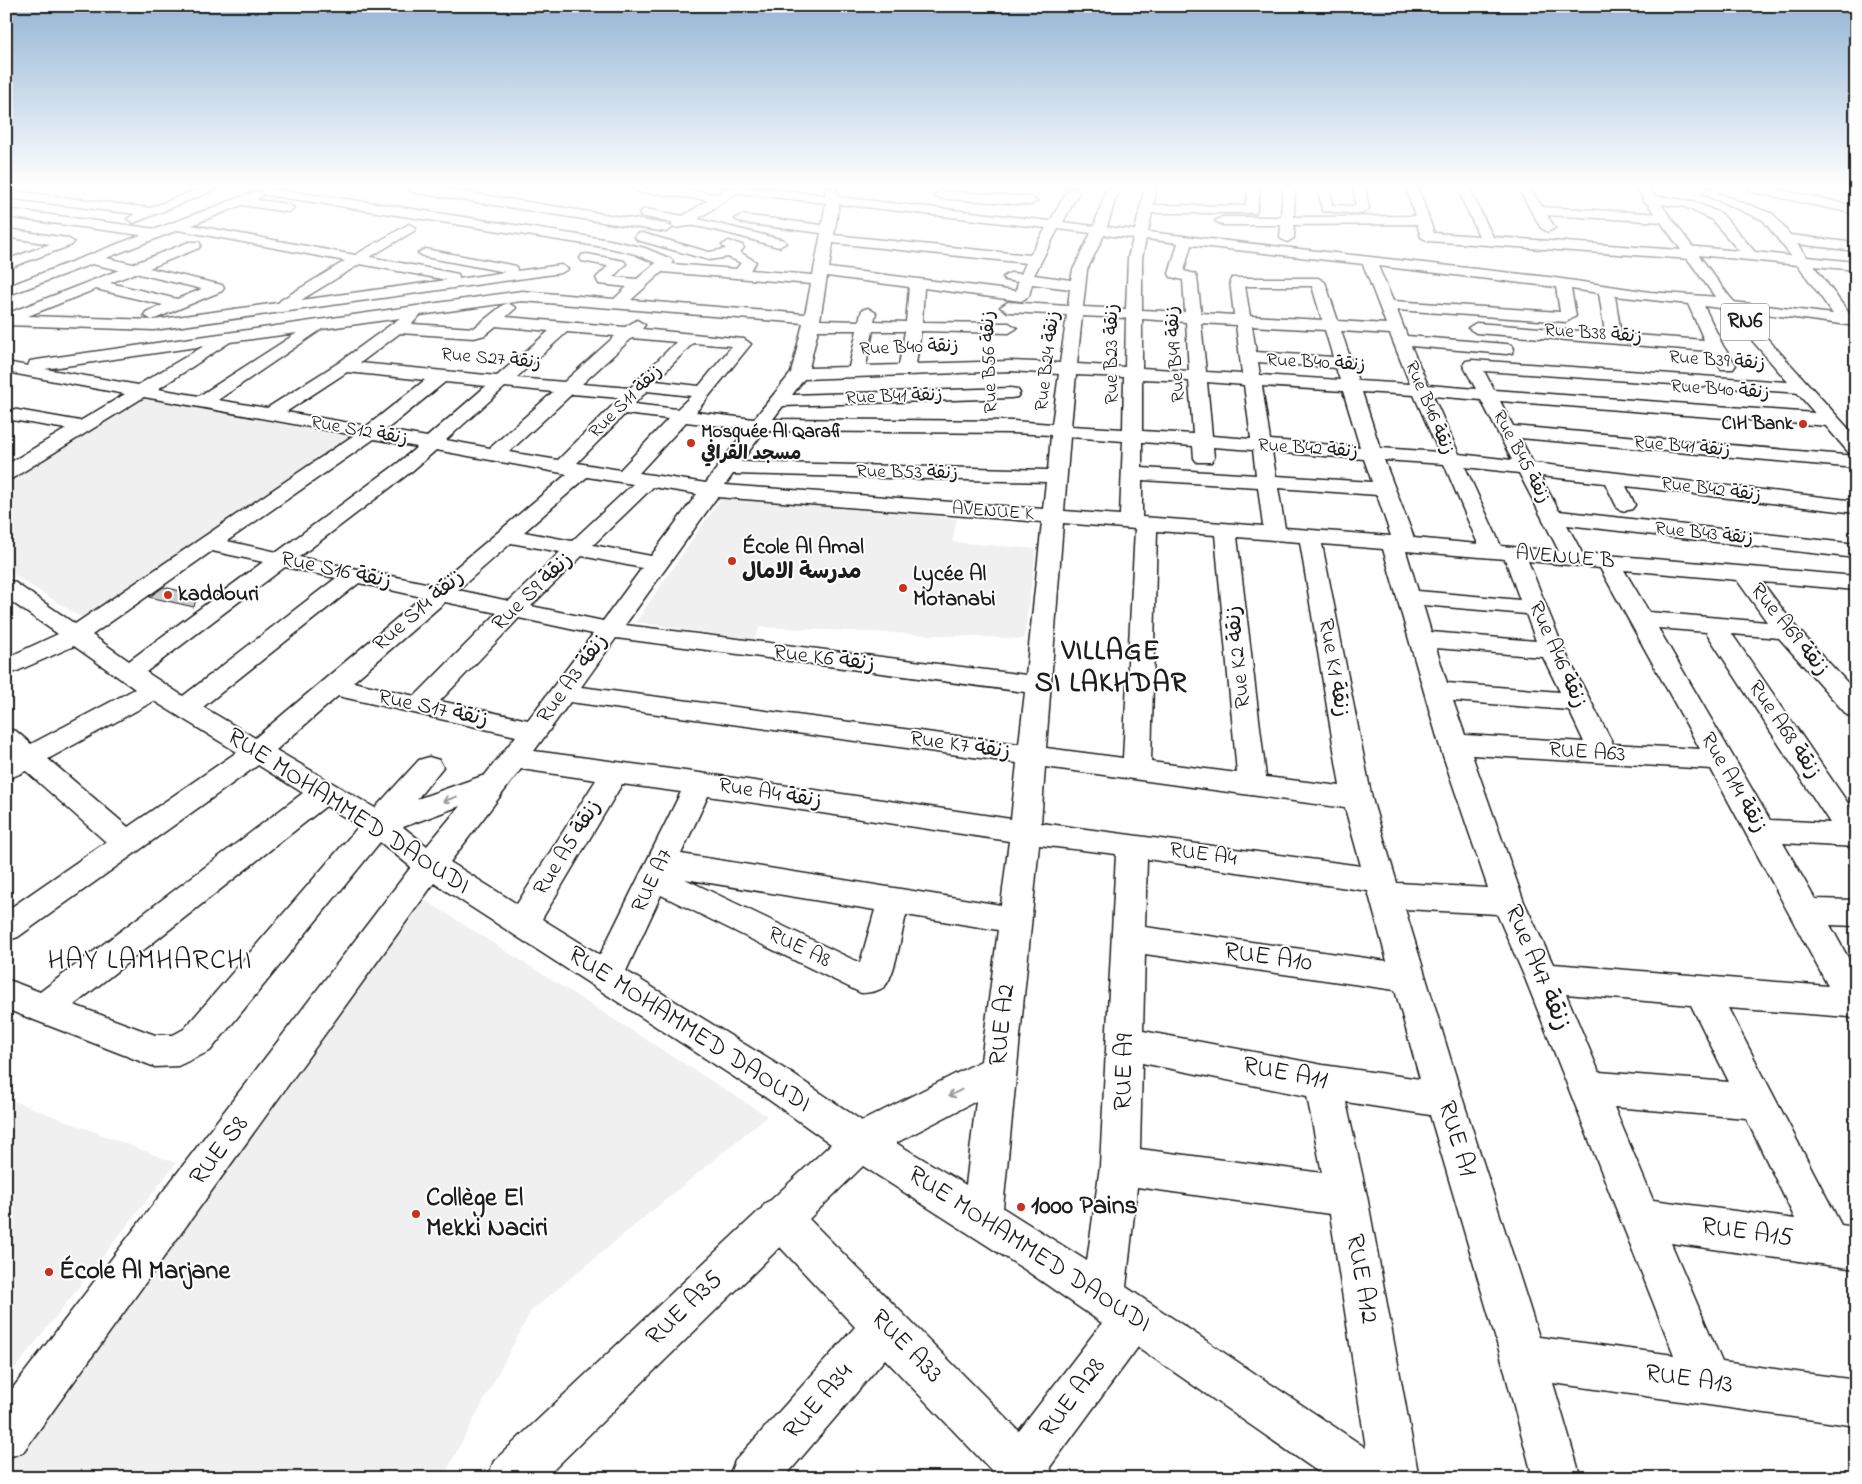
<svg xmlns="http://www.w3.org/2000/svg" width="1862" height="1484" font-family="'Indie Flower','Playpen Sans Arabic',sans-serif">
<style>
.built{fill:#f0f0f0}
.building{fill:#cecece;stroke:#1c1c1c}
.lines{fill:none;stroke-linecap:round;stroke-linejoin:round}
.minor-casing{stroke:#1c1c1c;stroke-width:3}
.major-casing{stroke:#1c1c1c;stroke-width:3}
.minor{fill:#fff;fill-rule:evenodd}
.major{fill:#fff;fill-rule:evenodd}
.oneway{stroke:#999}
.poi-dot{fill:#c8321e;stroke:#fff;stroke-width:2}
.labels{text-anchor:middle;dominant-baseline:central;stroke-width:4;stroke-linejoin:round;paint-order:stroke}
.far-street-label{font-size:19px;fill:#1c1c1c;stroke:#fff}
.far-poi-label{font-size:19px;font-weight:bold;fill:#1c1c1c;stroke:#fff;text-anchor:end}
.shield{fill:#fff;stroke:#606060;stroke-width:1}
.shield-label{font-size:21px;font-weight:bold;fill:#1c1c1c}
.poi-label{font-size:22px;font-weight:bold;fill:#1c1c1c;stroke:#fff;text-anchor:start}
.street-label{font-size:22px;fill:#1c1c1c;stroke:#fff}
.near-street-label{font-size:26px;fill:#1c1c1c;stroke:#fff}
.near-poi-label{font-size:26px;font-weight:bold;fill:#1c1c1c;stroke:#fff;text-anchor:start}
.district-label{font-size:28px;font-weight:bold;letter-spacing:1px;fill:#1c1c1c;stroke:#fff}
.near-neighbourhood-label{font-size:29px;letter-spacing:1px;fill:#1c1c1c;stroke:#fff}
</style>
<rect width="100%" height="100%" fill="#fff"/>
<filter id="ink" filterUnits="userSpaceOnUse"><feTurbulence type="fractalNoise" baseFrequency=".02" numOctaves="2"/><feDisplacementMap in="SourceGraphic" scale="10" xChannelSelector="R" yChannelSelector="G"/><feConvolveMatrix kernelMatrix="1 2 1 2 8 2 1 2 1" color-interpolation-filters="sRGB"/></filter>
<g filter="url(#ink)">
<!-- built -->
<path class="built" d="M147,397L350,437L82,618L6,570V484Z
M723,495L812,501L957,519L952,542L1036,549L1024,639L760,627L754,640L636,622Z
M422,898L767,1116L531,1311L443,1478H6V1446Z
M6,1098L176,1163L6,1380Z"/>
<!-- building -->
<path class="building" d="M164,587L197,595L194,607L149,597Z"/>
<g class="lines">
<!-- minor casing -->
<g class="minor-casing">
<path id="minor" d="M201,188H219L134,223L127,219L135,214L6,198V190L150,208Z
M263,188L374,203L610,240L645,248L671,259L673,262L671,264L736,269L741,263L728,257L709,260L637,240L635,237L637,234L642,233L709,252L726,249L722,245L729,241L742,245L744,248L740,252L756,262L750,270L813,275L821,233L742,223L735,219L742,215L822,225L826,203L736,193L698,219L784,240L786,243L779,247C751,240 724,231 695,226C687,225 680,229 672,227V222L640,216L639,213L645,209L683,216L708,200L639,192L633,188H673L718,194L723,190L722,188H765L826,195L824,188H836L838,197L1050,221L1069,188H1081L1063,222L1094,226L1107,188H1119L1107,227L1135,230L1145,188H1157L1153,205L1245,206L1249,188H1261L1256,213H1152L1148,232L1548,277L1650,292L1718,297L1733,302L1833,314L1798,265L1698,255L1691,259L1428,241L1421,237L1417,224L1294,225V238L1287,242L1280,238L1281,225H1222L1215,221L1222,217H1281L1283,188H1295L1294,217L1415,216L1406,188H1418L1434,233L1479,236L1457,188H1469L1493,237L1680,250L1687,246L1739,251L1712,220L1685,207L1644,202L1642,199L1644,196L1648,195L1692,201L1722,214L1755,252L1791,256L1763,220L1703,194L1708,188H1721L1717,193L1773,214L1790,235L1856,243V251L1797,244L1807,257L1856,262V270L1814,266L1851,316H1856V326L1704,306L1723,346L1736,365L1733,369H1721L1710,351L1476,333L1468,328L1476,323L1605,333L1599,293L1571,289L1576,316L1566,322L1397,310L1407,336L1506,344L1512,345L1514,349L1512,353L1506,354L1411,346L1428,385L1476,389L1463,365L1466,361L1472,360L1801,383L1807,384L1810,388L1807,392L1801,393L1484,371L1494,390L1829,414L1836,416L1838,420L1836,424L1829,426L1500,401L1513,426L1856,456V468L1520,438L1533,463L1856,501V513L1626,486L1635,505L1632,509L1625,511L1618,509L1605,483L1540,476L1559,511L1856,544V558L1567,525L1582,553L1856,576V590L1762,582L1795,626L1856,692V718L1847,715L1779,638L1732,634L1856,815V847L1783,843L1815,899L1856,900V926L1830,925L1856,972V1020L1849,1017L1728,1008L1841,1225L1856,1227V1269L1671,1243L1722,1362L1856,1380V1426L1553,1383L1581,1478H1533L1501,1357L1430,1115L1346,1102L1367,1196L1419,1478H1327L1138,1347L1050,1467L1055,1478H989L992,1471L885,1359L784,1478H728L735,1461L855,1327L780,1247L545,1478H487L494,1461L762,1208L765,1203L771,1200L831,1144L765,1097L434,883L23,1452L6,1458V1397L411,867L380,842L210,1051L178,1066L155,1067L6,1009V979L40,992L303,793L258,765L18,937L6,941V911L106,842L26,771L6,780V758L9,756L6,753V729L16,731L31,744L135,689L74,646L6,676V658L58,634L6,598V580L14,582L75,624L354,435L144,397L13,478L6,480V465L66,429L6,419V408L80,421L125,394L6,372V362L28,366L30,361L36,360L522,291L614,299L627,287L599,284L596,278L608,266L582,261L580,258L582,255L587,254L624,261L626,264L613,277L637,279L656,263L635,254L610,248L267,195L263,194L261,191ZM839,204L1046,228L1030,255L834,235ZM1058,229L1091,233L1073,270L1071,280L1034,275ZM1104,235L1133,238L1128,258L1126,309L1083,307L1087,270ZM1146,239L1178,243L1169,274L1171,277L1183,280L1185,312L1142,310V258ZM833,243L1026,263L1021,274L1010,273L1003,277L1005,280L1018,282L1016,291L829,268ZM1191,245L1363,264L1386,324L1338,321L1325,282L1318,278H1232L1230,281L1234,315L1201,313L1197,277L1195,274L1184,271ZM1378,266L1556,287L1560,312L1393,301ZM662,272L811,284L805,314L631,300ZM827,276L909,287L906,322L874,321L876,313L868,308L862,310L859,321L820,320ZM1032,284L1070,289L1068,306L1008,302L1000,307L1008,312L1067,315L1060,363L1010,361L916,364L921,331L1009,333L1017,328L1009,323L922,322L924,288L1021,301L1029,296ZM1245,286H1312L1322,320L1250,316ZM1615,296L1688,304L1704,340L1621,334ZM522,301L803,323L791,373L754,419L696,412L751,344L744,339L642,329L645,325L637,320L625,327L506,317L516,308L508,303L503,305L474,328L412,324L420,315ZM1082,316L1126,318L1125,367L1077,364ZM400,318L338,363L267,408L218,400L322,329ZM1142,319L1186,322L1189,371L1142,368ZM1201,323L1236,325L1242,374L1206,372ZM496,326L549,331L497,376L360,363L400,333L474,338L485,335ZM1252,326L1325,330L1333,357L1256,352ZM818,330H857L849,367L809,368ZM873,331H905L899,365L866,366ZM1341,331L1390,334L1410,384L1358,381ZM567,332L615,336L564,382L516,378ZM297,333L199,396L158,389L230,342ZM632,338L676,342L630,388L582,384ZM693,343L732,346L699,386L656,381ZM204,346L138,385L45,369ZM1258,362L1336,368L1340,380L1260,375ZM1010,371L1059,374L1052,424L1013,421L773,419L783,406L1011,398L1017,397L1020,393L1017,389L1011,388L792,395L804,379ZM347,372L425,380L367,426L286,412ZM1076,375L1124,377L1123,429L1071,426ZM1142,379L1189,381L1193,434L1142,431ZM445,382L486,386L427,437L386,430ZM1207,382L1244,385L1251,439L1212,436ZM1262,386L1343,391L1360,447L1270,440ZM505,387L553,392L490,448L446,440ZM647,391L691,396L677,409L634,404ZM1362,392L1414,395L1439,452L1380,448ZM572,394L620,398L558,460L509,452ZM1433,396L1481,400L1512,460L1459,454ZM625,414L668,419L620,470L577,463ZM686,422L746,429L706,483L639,473ZM764,431L1013,433L1051,435L1048,470L741,462ZM1070,437L1123,441L1120,515L1064,511ZM374,439L417,447L398,463L277,552L227,541ZM1142,442L1193,446L1194,458L1197,462H1211L1214,458L1213,447L1253,450L1256,475L1142,468ZM436,450L567,474L435,585L299,557L412,471ZM1272,452L1364,459L1372,482L1276,476ZM1384,460L1444,464L1478,544L1414,538ZM1465,467L1519,473L1559,551L1501,546ZM733,474L1046,482L1043,509L725,485ZM587,477L633,484L572,541L524,532ZM1142,480L1258,487L1263,526L1142,517ZM653,487L697,494L651,556L593,545ZM1278,488L1377,495L1391,536L1285,528ZM717,497L1042,522L1026,675L625,625ZM1063,523L1135,529L1123,758L1046,748ZM1157,531L1215,535L1237,773L1151,762ZM1237,537L1300,542L1340,786L1266,777ZM511,543L560,552L509,601L458,590ZM1322,544L1383,549L1439,744L1488,888L1397,883L1372,799ZM212,551L263,562L129,661L92,635ZM1406,551L1505,559L1520,600L1418,591ZM582,556L642,568L603,621L531,606ZM1528,561L1600,568L1700,749L1613,744L1564,650ZM285,567L336,578L183,696L146,672ZM1624,570L1737,580L1767,622L1649,612ZM359,583L422,597L255,738L203,707ZM445,602L497,613L415,696L353,682ZM1423,605L1526,614L1536,641L1431,632ZM519,618L593,634L528,720L440,701ZM1658,628L1706,632L1830,823L1770,820ZM616,638L1025,692L1019,744L581,687ZM1436,648L1543,657L1560,692L1447,683ZM338,696L516,736L485,775L417,799L443,767L439,760L429,757L419,760L375,808L276,750ZM154,701L237,752L128,827L48,759ZM1453,701L1569,710L1584,742L1465,735ZM570,702L1017,763L1011,819L700,773L534,751ZM1472,755L1711,769L1828,986L1553,964L1524,902ZM1045,767L1345,808L1361,866L1041,823ZM521,769L596,780L517,904L450,862ZM622,784L681,792L600,955L542,919ZM708,796L1009,841L1001,905L681,854ZM326,806L359,826L184,1029L173,1035H155L74,1005ZM460,806L427,846L403,827ZM1039,845L1116,854L1100,1166L1087,1261L1003,1208ZM1147,859L1368,891L1387,961L1145,927ZM685,879L875,910L860,963ZM661,895L861,993C868,993 878,991 884,987C895,978 902,930 906,915L998,930L981,1061L862,1121L791,1073L626,971ZM1405,909L1497,914L1525,978L1674,1355L1539,1337L1463,1100ZM1145,954L1395,990L1420,1079L1323,1065L1143,1031ZM1566,994L1691,1005L1729,1082L1599,1072ZM1142,1063L1307,1096L1322,1173L1140,1149ZM976,1101L966,1185L896,1143ZM1614,1107L1746,1118L1795,1219L1653,1200ZM863,1166L1024,1269L1102,1323L1019,1431L809,1219ZM1137,1187L1330,1214L1366,1448L1126,1287Z
M406,188H438L666,224L673,228L666,232L412,192Z
M1318,188H1330L1332,205L1356,206L1353,188H1365L1369,209L1361,214L1322,211Z
M1518,188H1530L1542,207L1663,214L1669,218L1663,222L1547,215L1555,228L1548,232L1541,228Z
M1747,188H1772L1856,206V214L1753,192Z
M257,191L263,195L256,200L288,204L294,208L288,212L242,205L192,225L355,255L409,224L416,228L414,231L370,257L453,273L458,274L459,279L505,272L425,257L418,253L425,249L511,265L516,266L517,271L561,265L568,269L561,273L154,330L6,325V314L119,270L92,264L6,296V287L141,235L6,217V209L156,229ZM178,230L345,261L281,300L278,303L154,320L28,316L96,289L163,305L146,312L144,315L152,320L222,291L224,288L222,285L149,268L199,248L201,245L199,242H189L133,264L106,258ZM360,264L447,280L301,300ZM135,273L202,289L177,299L110,283Z
M940,191L1031,197L1037,201L1031,205L936,198L934,195Z
M6,229L67,238L74,242L72,245L6,269V260L50,244L6,237Z"/>
</g>
<!-- major casing -->
<g class="major-casing">
<path id="major" d="M1636,188H1649L1729,296L1856,437V455L1849,453L1719,302Z"/>
</g>
<!-- minor -->
<use href="#minor" class="minor"/>
<!-- major -->
<use href="#major" class="major"/>
</g>
<!-- one-way arrows -->
<defs><path id="oneway-shaft" d="M-6 0H5M1.5-3L5.5 0L1.5 3" fill="none" stroke-width="1.6" stroke-linecap="round" stroke-linejoin="round" transform="scale(1.25)"/></defs>
<g class="oneway">
<use href="#oneway-shaft" transform="translate(450 799) rotate(161)"/>
<use href="#oneway-shaft" transform="translate(955 1093) rotate(153)"/>
</g>
</g>
<!-- sky -->
<linearGradient id="sky" x2="0" y2="1"><stop stop-color="#95b6d5"/><stop offset="0.47" stop-color="#fff"/><stop offset="1" stop-color="#fff" stop-opacity="0"/></linearGradient>
<rect width="1862" height="396" fill="url(#sky)"/>
<!-- markers -->
<g class="poi-dot">
<circle cx="1803" cy="424" r="5"/>
<circle cx="691" cy="443" r="5"/>
<circle cx="732" cy="561" r="5"/>
<circle cx="903" cy="588" r="5"/>
<circle cx="168" cy="595" r="5"/>
<circle cx="1021" cy="1207" r="5"/>
<circle cx="416" cy="1214" r="5"/>
<circle cx="49" cy="1272" r="5"/>
</g>
<g class="labels">
<!-- far-street labels -->
<g class="far-street-label">
<text transform="translate(1593 334) rotate(4)">Rue B38 زنقة</text>
<text transform="translate(909 348) rotate(-2)">Rue B40 زنقة</text>
<text transform="translate(1112 354) rotate(-90)">Rue B23 زنقة</text>
<text transform="translate(1176 354) rotate(-94)">Rue B49 زنقة</text>
<text transform="translate(491 359) rotate(5)">Rue S27 زنقة</text>
<text transform="translate(1048 361) rotate(-83)">Rue B24 زنقة</text>
<text transform="translate(1717 361) rotate(4)">Rue B39 زنقة</text>
<text transform="translate(990 362) rotate(-92)">Rue B56 زنقة</text>
<text transform="translate(1316 363) rotate(3)">Rue B40 زنقة</text>
<text transform="translate(1720 390) rotate(4)">Rue B40 زنقة</text>
<text transform="translate(894 397) rotate(-2)">Rue B41 زنقة</text>
<text transform="translate(626 402) rotate(-45)">Rue S11 زنقة</text>
<text transform="translate(1429 408) rotate(67)">Rue B46 زنقة</text>
<text transform="translate(359 431) rotate(10)">Rue S12 زنقة</text>
<text transform="translate(1682 447) rotate(5)">Rue B41 زنقة</text>
<text transform="translate(1308 449) rotate(4)">Rue B42 زنقة</text>
<text transform="translate(1521 457) rotate(62)">Rue B45 زنقة</text>
<text transform="translate(907 473) rotate(1)">Rue B53 زنقة</text>
<text transform="translate(1711 490) rotate(7)">Rue B42 زنقة</text>
<text transform="translate(993 512) rotate(4)">AVENUE K</text>
<text transform="translate(1704 534) rotate(6)">Rue B43 زنقة</text>
</g>
<!-- far-poi labels -->
<g class="far-poi-label">
<text x="1793" y="424">CIH Bank</text>
<text x="701" y="432" text-anchor="start">Mosquée Al Qarafi<tspan x="701" dy="22">مسجد القرافي</tspan></text>
</g>
<!-- shield labels -->
<rect class="shield" x="1721" y="303.5" width="48" height="37" rx="4"/>
<g class="shield-label">
<text x="1745" y="322">RN6</text>
</g>
<!-- poi labels -->
<g class="poi-label">
<text x="742" y="548">École Al Amal<tspan x="742" dy="25">مدرسة الامال</tspan></text>
<text x="913" y="575">Lycée Al<tspan x="913" dy="25">Motanabi</tspan></text>
<text x="178" y="595">kaddouri</text>
</g>
<!-- street labels -->
<g class="street-label">
<text transform="translate(1565 558) rotate(5)">AVENUE B</text>
<text transform="translate(336 571) rotate(12)">Rue S16 زنقة</text>
<text transform="translate(533 592) rotate(-44)">Rue S9 زنقة</text>
<text transform="translate(419 611) rotate(-41)">Rue S14 زنقة</text>
<text transform="translate(1789 630) rotate(51)">Rue A69 زنقة</text>
<text transform="translate(1557 655) rotate(66)">Rue A46 زنقة</text>
<text transform="translate(1239 657) rotate(-96)">Rue K2 زنقة</text>
<text transform="translate(824 659) rotate(7)">Rue K6 زنقة</text>
<text transform="translate(1333 668) rotate(80)">Rue K1 زنقة</text>
<text transform="translate(573 679) rotate(-54)">Rue A3 زنقة</text>
<text transform="translate(433 709) rotate(12)">Rue S17 زنقة</text>
<text transform="translate(1784 730) rotate(56)">Rue A68 زنقة</text>
<text transform="translate(960 746) rotate(8)">Rue K7 زنقة</text>
<text transform="translate(1587 753) rotate(4)">RUE A63</text>
<text transform="translate(1733 783) rotate(60)">Rue A14 زنقة</text>
<text transform="translate(770 794) rotate(9)">Rue A4 زنقة</text>
<text transform="translate(568 848) rotate(-58)">Rue A5 زنقة</text>
<text transform="translate(1203 855) rotate(8)">RUE A4</text>
<text transform="translate(653 881) rotate(-64)">RUE A7</text>
<text transform="translate(799 948) rotate(26)">RUE A8</text>
</g>
<!-- near-street labels -->
<g class="near-street-label">
<text transform="translate(348 812) rotate(33)">RUE MOHAMMED DAOUDI</text>
<text transform="translate(1268 958) rotate(8)">RUE A10</text>
<text transform="translate(1537 968) rotate(67)">Rue A47 زنقة</text>
<text transform="translate(1003 1025) rotate(-84)">RUE A2</text>
<text transform="translate(689 1030) rotate(33)">RUE MOHAMMED DAOUDI</text>
<text transform="translate(1125 1072) rotate(-88)">RUE A9</text>
<text transform="translate(1285 1074) rotate(11)">RUE A11</text>
<text transform="translate(1456 1139) rotate(73)">RUE A1</text>
<text transform="translate(220 1151) rotate(-53)">RUE S8</text>
<text transform="translate(1747 1233) rotate(8)">RUE A15</text>
<text transform="translate(1029 1250) rotate(33)">RUE MOHAMMED DAOUDI</text>
<text transform="translate(1361 1279) rotate(80)">RUE A12</text>
<text transform="translate(685 1309) rotate(-44)">RUE A35</text>
<text transform="translate(906 1347) rotate(46)">RUE A33</text>
<text transform="translate(1689 1380) rotate(8)">RUE A13</text>
<text transform="translate(1073 1398) rotate(-53)">RUE A28</text>
<text transform="translate(819 1402) rotate(-49)">RUE A34</text>
</g>
<!-- near-poi labels -->
<g class="near-poi-label">
<text x="426" y="1199">Collège El<tspan x="426" dy="30">Mekki Naciri</tspan></text>
<text x="1031" y="1207">1000 Pains</text>
<text x="59" y="1272">École Al Marjane</text>
</g>
<!-- district labels -->
<g class="district-label">
<text x="1111" y="652">VILLAGE<tspan x="1111" dy="32">SI LAKHDAR</tspan></text>
</g>
<!-- near-neighbourhood labels -->
<g class="near-neighbourhood-label">
<text x="150" y="961">HAY LAMHARCHI</text>
</g>
</g>
<!-- margin -->
<rect width="1862" height="1484" fill="none" stroke="#fff" stroke-width="25"/>
<rect x="12" y="12" width="1837" height="1459" fill="none" stroke="#1c1c1c" stroke-width="2" filter="url(#ink)"/>
</svg>
